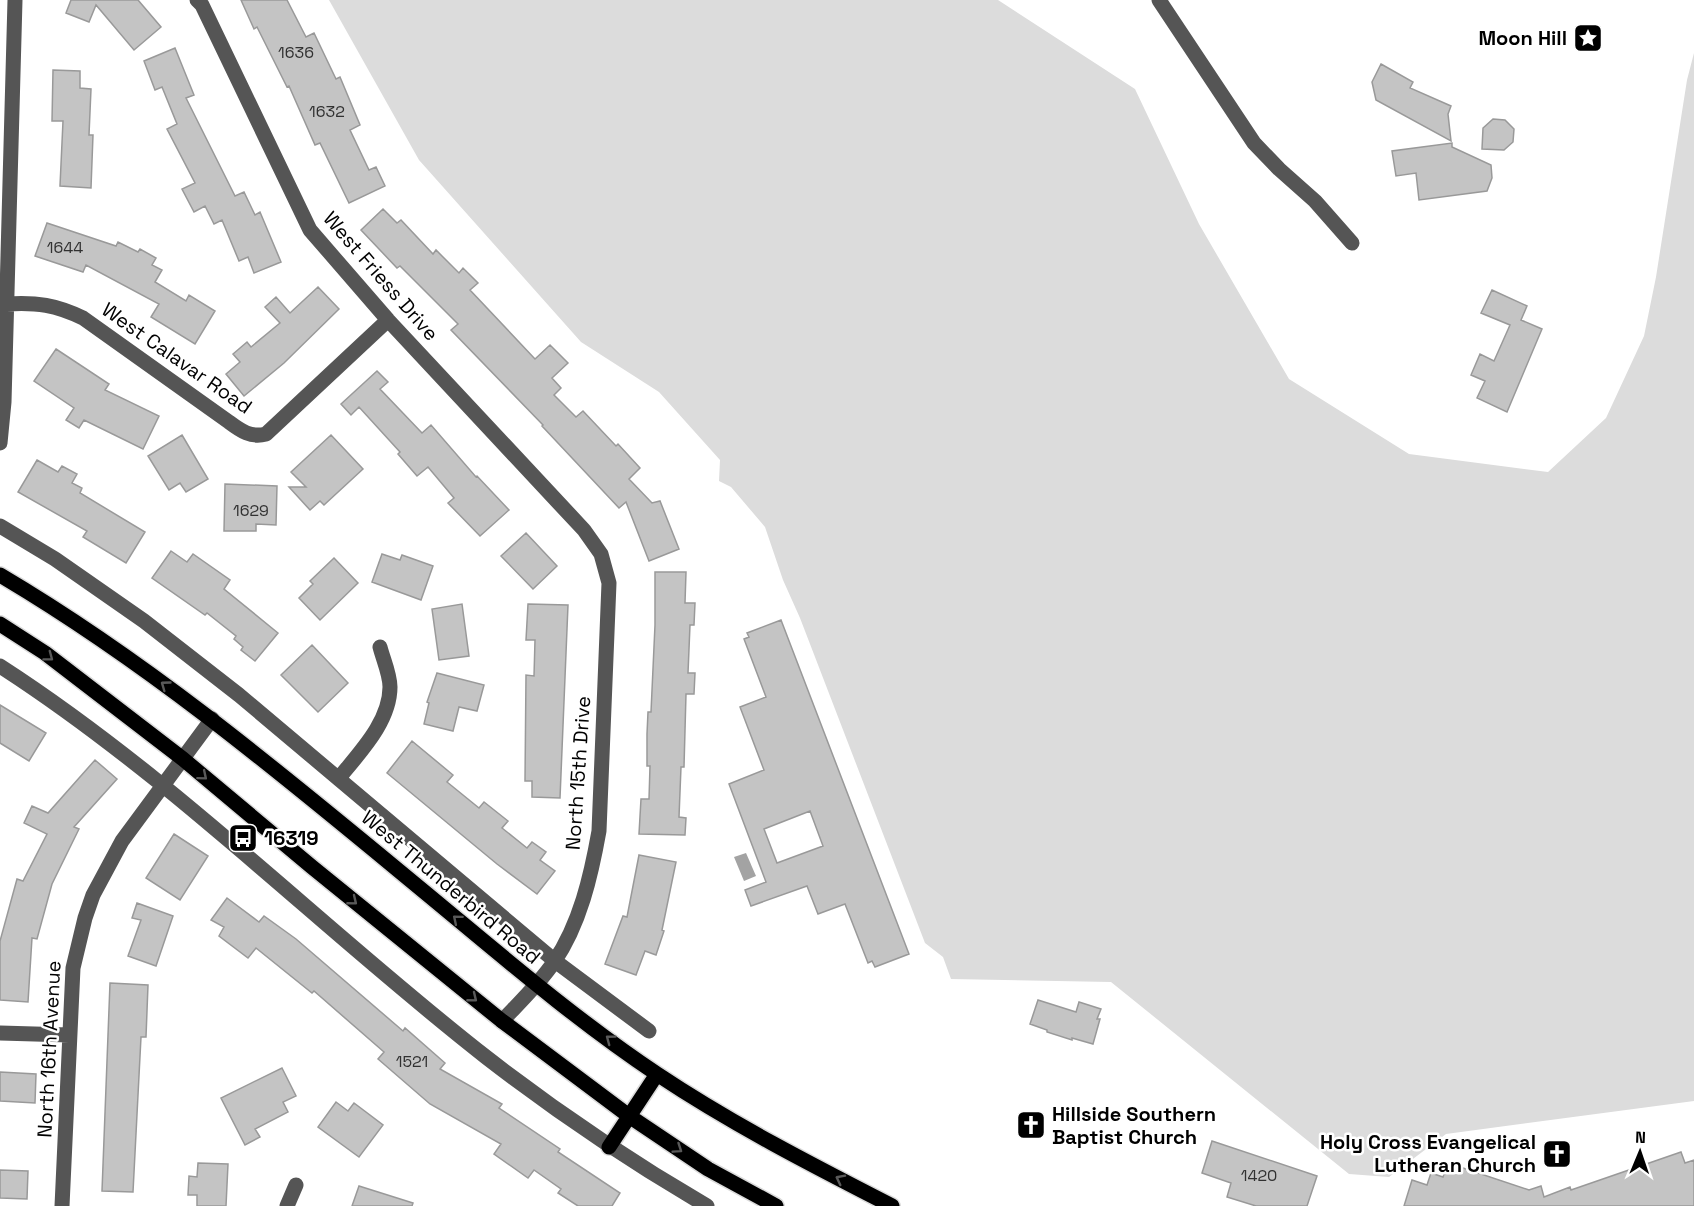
<svg xmlns="http://www.w3.org/2000/svg" width="1694" height="1206" font-family="'Space Grotesk',sans-serif">
<style>
.green{fill:#dcdcdc}
.water{fill:#a3a3a3}
.building{fill:#c4c4c4;stroke:#999;stroke-width:1.5;fill-rule:evenodd}
.lines{fill:none;stroke-linecap:round;stroke-linejoin:round}
.major-casing{stroke:#dbdbdb;stroke-width:18}
.minor{stroke:#555;stroke-width:15}
.major{stroke:#000;stroke-width:15}
.oneway{stroke:#595959}
.labels{text-anchor:middle;dominant-baseline:central;stroke-width:5;stroke-linejoin:round;paint-order:stroke}
.number-label{font-size:16px;fill:#313131}
.poi-label{font-size:20px;font-weight:bold;fill:#000;stroke:#fff;text-anchor:end}
.street-label{font-size:20px;fill:#000;stroke:#fff}
</style>
<rect width="100%" height="100%" fill="#fff"/>
<!-- green -->
<path class="green" d="M329,0H998L1135,89L1199,224L1289,379L1409,454L1548,472L1606,418L1644,336L1656,277L1687,80L1694,53V1101L1446,1134L1389,1177L1349,1174L1111,982L951,979L943,957L925,943L800,618L783,580L765,527L731,487L719,481L720,460L659,392L581,342L419,160Z"/>
<!-- water -->
<path class="water" d="M746,853L756,876L744,881L734,857Z"/>
<!-- building -->
<path class="building" d="M71,0H138L161,27L134,50L96,5L89,22L66,13Z
M241,0H287L306,37L314,33L336,79L340,77L360,125L350,130L369,170L376,167L385,186L349,203L320,143L315,145L289,86L287,87L257,27L254,29Z
M175,48L194,95L186,98L235,196L244,192L255,215L260,212L281,262L254,273L248,257L239,261L222,220L214,224L205,206L194,212L182,189L195,183L167,129L177,124L162,87L155,90L144,61Z
M1381,64L1413,82L1410,88L1451,106L1448,114L1451,141L1376,100L1372,82Z
M53,70L80,71V88L91,89L89,135H93L91,188L60,186L63,121H52Z
M1493,119L1505,120L1514,129L1513,142L1504,150L1482,149L1483,128Z
M1452,143V147L1491,165L1492,178L1487,191L1419,200L1416,173L1396,176L1392,151Z
M383,209L397,223L401,220L433,254L436,250L459,273L463,268L478,283L470,290L535,359L550,345L568,363L552,378L561,388L554,395L576,417L583,411L616,446L618,444L640,468L629,479L652,503L660,501L679,549L649,561L626,502L619,508L542,426L543,425L451,330L458,324L400,266L397,268L361,230Z
M47,223L116,246L118,242L138,252L140,249L156,258L152,265L162,270L155,282L186,301L189,295L215,311L195,344L151,317L159,304L86,265L83,272L35,256Z
M318,287L339,309L284,363L244,396L226,374L240,362L233,354L247,342L251,347L280,323L265,307L276,297L290,313Z
M1492,290L1527,306L1521,320L1542,329L1507,412L1477,398L1485,381L1471,375L1480,354L1494,361L1510,325L1481,313Z
M56,349L109,384L105,390L159,416L143,449L84,420L79,428L66,420L74,408L34,381Z
M377,371L388,382L380,389L422,433L431,425L476,477L477,476L509,510L480,536L448,503L454,498L428,467L417,476L398,454L400,452L359,407L351,415L341,404Z
M182,435L208,479L186,492L180,483L169,490L148,456Z
M331,435L363,469L324,505L320,501L310,510L289,487H306L291,472Z
M37,460L58,472L62,466L77,474L72,483L82,488L80,493L145,532L126,563L83,537L87,531L18,492Z
M225,484L277,486L276,525L256,524V531H224Z
M526,533L557,566L533,589L501,556Z
M171,551L187,562L193,554L230,580L224,589L278,633L255,661L241,650L243,647L234,639L236,636L207,613L205,615L152,578Z
M382,554L400,560L402,555L433,566L421,600L372,582Z
M334,558L358,583L320,620L299,598L313,584L310,581Z
M655,572H686L685,603H695L694,625H690L688,673H695L694,694H686L684,767H681L679,817L686,818L685,835L639,834L641,799H649L650,766H647V734L648,712H651L655,625Z
M462,604L469,656L439,660L432,609Z
M528,604L568,605L560,798L532,797V781H525L526,675L534,676L535,640H526Z
M781,620L909,954L875,967L872,961L868,963L845,904L818,914L807,886L751,906L745,890L766,882L729,784L764,770L740,707L766,697L744,639L749,637L747,633ZM810,811L823,846L777,863L764,829Z
M312,645L348,683L318,712L281,675Z
M437,673L484,685L477,711L459,707L453,731L424,724L429,703L427,702Z
M0,705L46,733L29,761L0,743Z
M412,741L453,775L447,782L479,808L484,802L508,821L502,828L527,848L532,842L546,852L540,860L555,871L537,894L497,864L387,773Z
M95,760L117,779L74,827L79,829L52,884L37,939L32,938L28,1002L0,1000V941L17,879L23,881L47,834L24,823L32,806L48,813Z
M174,834L208,856L180,900L146,878Z
M639,855L676,862L662,930L664,931L656,955L645,951L636,975L605,964L623,916L627,917Z
M227,898L259,922L264,916L296,939L403,1031L405,1028L445,1063L440,1069L502,1104L499,1108L560,1149L558,1152L620,1193L612,1206H578L558,1193L561,1189L534,1170L528,1178L494,1154L501,1144L430,1104L378,1059L384,1052L314,991L312,993L256,948L248,958L219,936L224,927L211,920Z
M137,903L173,916L156,966L128,956L141,920L132,918Z
M110,983L148,985L146,1037H141L133,1192L102,1191Z
M1038,1000L1076,1012L1079,1002L1101,1009L1097,1019H1100L1093,1044L1072,1038V1040L1047,1032V1030L1030,1024Z
M282,1068L296,1096L283,1102L288,1112L255,1129L260,1137L245,1145L221,1098Z
M0,1072L36,1074L35,1103L0,1101Z
M336,1102L348,1111L354,1103L383,1125L359,1157L318,1127Z
M1212,1141L1317,1176L1307,1206H1256L1227,1197L1231,1183L1202,1173Z
M1681,1152L1685,1163L1694,1160V1206H1404L1412,1180L1427,1185L1431,1173L1443,1177L1448,1163L1529,1190L1541,1186L1544,1197L1570,1187L1571,1190Z
M198,1163L228,1164L226,1206H197V1195H188L189,1176L197,1177Z
M0,1170L28,1171L27,1199L0,1198Z
M359,1186L413,1203L412,1206H352Z"/>
<g class="lines">
<!-- major casing -->
<g class="major-casing">
<path id="major" d="M0,575C154,666 290,781 427,894C502,956 576,1020 657,1074C732,1124 812,1165 892,1206
M0,624L45,653L183,759L312,867L502,1021L629,1116L708,1169L776,1206
M609,1147L657,1074"/>
</g>
<!-- minor -->
<path class="minor" d="M197,0L202,5L310,230L388,320L584,530L601,554L609,583L599,831C591,876 580,924 554,962C539,984 520,1002 502,1021
M1159,0L1254,143L1279,169L1315,201L1352,243
M6,304C37,302 56,305 83,318L229,422C241,431 251,438 266,434L388,320
M0,443L4,402L15,0
M0,526L55,559L144,621L239,695L555,961L649,1031
M0,666C175,779 322,929 486,1057C557,1112 630,1161 707,1206
M339,778C359,753 390,722 390,687C390,674 383,659 380,647
M0,1033L69,1035
M62,1206L73,968L85,918L93,895L122,841L212,719
M287,1206L296,1185"/>
<!-- major -->
<use href="#major" class="major"/>
</g>
<!-- one-way arrows -->
<defs><path id="oneway-chevron" d="M-2-3.5L2.5 0L-2 3.5" fill="none" stroke-width="1.6" stroke-linecap="round" stroke-linejoin="round" transform="scale(1.5)"/></defs>
<g class="oneway">
<use href="#oneway-chevron" transform="translate(49 657) rotate(37)"/>
<use href="#oneway-chevron" transform="translate(165 685) rotate(-144)"/>
<use href="#oneway-chevron" transform="translate(203 776) rotate(40)"/>
<use href="#oneway-chevron" transform="translate(353 901) rotate(39)"/>
<use href="#oneway-chevron" transform="translate(457 919) rotate(-140)"/>
<use href="#oneway-chevron" transform="translate(473 998) rotate(39)"/>
<use href="#oneway-chevron" transform="translate(610 1039) rotate(-143)"/>
<use href="#oneway-chevron" transform="translate(678 1149) rotate(34)"/>
<use href="#oneway-chevron" transform="translate(840 1179) rotate(-153)"/>
</g>
<!-- icons -->
<defs>
<g id="sight-square" transform="scale(1.5)"><rect x="-9" y="-9" width="18" height="18" rx="4" fill="#000" stroke="#fff"/><path d="M0-6L1.8-2.2L6-1.7L2.9 1.2L3.7 5.4L0 3.3L-3.7 5.4L-2.9 1.2L-6-1.7L-1.8-2.2Z" fill="#fff"/></g>
<g id="bus-square" transform="scale(1.5)"><rect x="-9" y="-9" width="18" height="18" rx="4" fill="#000" stroke="#fff"/><path d="M-5-6H5V4H4V6H2V4H-2V6H-4V4H-5ZM-3.5-4V0h7V-4ZM-3.5 1.2v1.5H-2V1.2ZM2 1.2v1.5H3.5V1.2Z" fill="#fff"/></g>
<g id="church-square" transform="scale(1.5)"><rect x="-9" y="-9" width="18" height="18" rx="4" fill="#000" stroke="#fff"/><path d="M-1.2-6h2.4v3.5h3.3v2.4h-3.3V6h-2.4V-.1h-3.3v-2.4h3.3Z" fill="#fff"/></g>
</defs>
<g fill-rule="evenodd">
<use href="#sight-square" x="1588" y="38"/>
<use href="#bus-square" x="243" y="838"/>
<use href="#church-square" x="1031" y="1125"/>
<use href="#church-square" x="1557" y="1154"/>
</g>
<g class="labels">
<!-- number labels -->
<g class="number-label">
<text x="296" y="52">1636</text>
<text x="327" y="111">1632</text>
<text x="65" y="247">1644</text>
<text x="251" y="510">1629</text>
<text x="412" y="1061">1521</text>
<text x="1259" y="1175">1420</text>
</g>
<!-- poi labels -->
<g class="poi-label">
<text x="1567" y="38">Moon Hill</text>
<text x="264" y="838" text-anchor="start">16319</text>
<text x="1052" y="1114" text-anchor="start">Hillside Southern<tspan x="1052" dy="23">Baptist Church</tspan></text>
<text x="1536" y="1142">Holy Cross Evangelical<tspan x="1536" dy="23">Lutheran Church</tspan></text>
</g>
<!-- street labels -->
<g class="street-label">
<text transform="translate(381 276) rotate(49)">West Friess Drive</text>
<text transform="translate(177 358) rotate(35)">West Calavar Road</text>
<text transform="translate(578 773) rotate(-86)">North 15th Drive</text>
<text transform="translate(451 887) rotate(40)">West Thunderbird Road</text>
<text transform="translate(49 1049) rotate(-87)">North 16th Avenue</text>
</g>
</g>
<!-- north arrow -->
<g transform="translate(1640 1152) rotate(2)" stroke="#ffffff" stroke-width="4.5" paint-order="stroke">
<path d="M0-4.5L10 22L0 15L-10 22Z" fill="#000000"/>
<text y="-9" font-size="16" font-weight="bold" text-anchor="middle" fill="#000000">N</text>
</g>
</svg>
